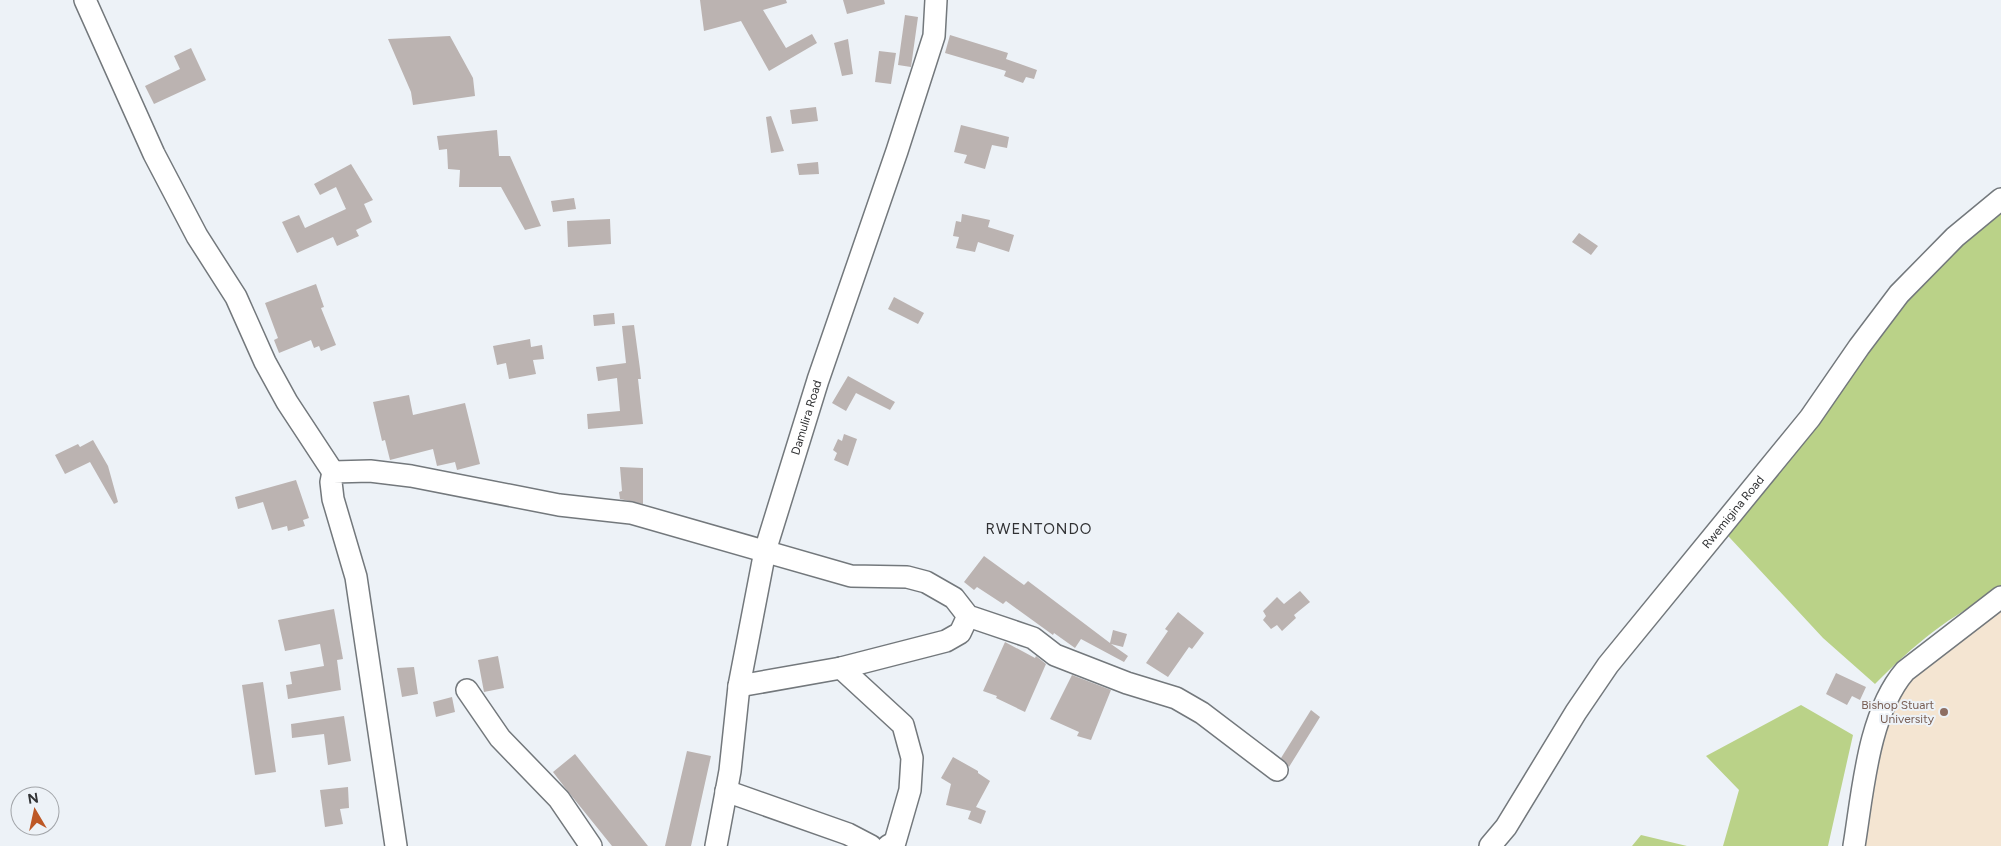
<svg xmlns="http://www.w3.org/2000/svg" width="2001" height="846" font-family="Figtree,sans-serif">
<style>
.education{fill:#f4e5d2}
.green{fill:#bad288}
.building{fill:#bbb3b1}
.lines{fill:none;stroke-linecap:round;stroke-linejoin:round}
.minor-casing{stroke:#73787c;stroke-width:24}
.minor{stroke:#fff;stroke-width:21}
.education-dot{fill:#8d6e63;stroke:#edf2f7;stroke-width:2}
.labels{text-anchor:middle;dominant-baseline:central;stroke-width:4;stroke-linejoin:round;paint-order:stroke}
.street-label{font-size:12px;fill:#313234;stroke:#edf2f7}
.education-label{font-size:12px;fill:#785e54;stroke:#edf2f7;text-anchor:end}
.quarter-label{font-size:15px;letter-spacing:1px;fill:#313234;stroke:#edf2f7}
</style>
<rect width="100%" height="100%" fill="#edf2f7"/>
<!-- education -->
<path class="education" d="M2001,611V846H1852L1877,733L1898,691L1943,644Z"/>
<!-- green -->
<path class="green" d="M2001,197V591C1948,616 1916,643 1875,684L1823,638L1717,524L1839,371Z
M1801,705L1853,735L1828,846H1723L1739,790L1706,756Z
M1641,835L1687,846H1632Z"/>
<!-- building -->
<path class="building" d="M700,0H786L787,3L763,10L786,48L812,34L817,43L769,71L741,21L704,31Z
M843,0H884L885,4L847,14Z
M905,15L918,17L911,67L898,65Z
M950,35L1008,53L1006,59L1037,70L1034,79L1026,77L1023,83L1004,76L1006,71L945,53Z
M450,36L473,78L475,96L413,105L411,92L388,39Z
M848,39L853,74L842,76L834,43Z
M191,48L206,80L154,104L145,86L180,69L174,56Z
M879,51L896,53L891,84L875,82Z
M816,107L818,121L792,124L790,110Z
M771,116L784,151L771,153L766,117Z
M961,125L1009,137L1007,148L992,145L985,169L964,163L967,155L954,152Z
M497,130L499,156H510L541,226L525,230L501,187H459L460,170L448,169L447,149L439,150L437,136Z
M818,162L819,174L799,175L797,164Z
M351,164L373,200L364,204L372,222L356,230L359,236L337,246L333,237L297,253L282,222L299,215L305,228L346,209L336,187L320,195L314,184Z
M574,198L576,209L553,212L551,201Z
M962,214L990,220L988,227L1014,235L1009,252L978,242L975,252L956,248L959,237L953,236L956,221L961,222Z
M610,219L611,244L568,247L567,221Z
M1579,233L1598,246L1591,255L1572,242Z
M316,284L324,307L321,308L336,345L321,351L319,346L314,348L311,340L279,353L274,340L278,338L265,303Z
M894,297L924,313L918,324L888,309Z
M614,313L615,324L594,326L593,315Z
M634,325L640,369L641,379H638L643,424L588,429L587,414L620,411L617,378L598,381L596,367L626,363L622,326Z
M530,339L531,347L542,345L544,359L533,360L536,374L509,379L506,363L497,365L493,346Z
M848,376L895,402L890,410L856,393L846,411L832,403Z
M409,395L413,415L465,403L480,464L457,470L455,462L437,466L433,449L390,460L385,440L382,441L373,402Z
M844,434L857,439L848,466L834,460L837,453L833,450L838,439L842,441Z
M93,440L108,466L118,502L114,504L90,462L65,474L55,455L78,444L80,447Z
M620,467L643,468V504L620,499L619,492L622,491Z
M296,480L309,518L303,520L305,526L288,531L287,526L272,530L263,502L238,509L235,497Z
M984,556L1024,585L1028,581L1110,643L1113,630L1127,634L1123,647L1111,644L1128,656L1124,662L1081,639L1075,648L1054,633L1053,635L1006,601L1003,604L977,587L974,590L964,582Z
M1300,591L1310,602L1294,615L1296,618L1282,631L1277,625L1271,629L1263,620L1266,616L1263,611L1277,597L1284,604Z
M334,609L343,659L337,660L341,690L288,699L286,685L292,684L290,672L324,666L320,644L285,651L278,620Z
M1178,612L1204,633L1192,649L1189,647L1168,677L1146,663L1168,631L1165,629Z
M1005,642L1035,658L1036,656L1046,664L1025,712L996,698L997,696L983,691Z
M498,656L504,688L484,692L478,660Z
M414,667L418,694L402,697L397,668Z
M1836,673L1866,687L1860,700L1852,696L1847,705L1826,694Z
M1072,675L1111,690L1091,740L1077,736L1079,732L1050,719Z
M263,682L276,772L255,775L242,685Z
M452,697L455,712L436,717L433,702Z
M1311,710L1320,717L1289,767L1281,758Z
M344,716L351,761L328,765L324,734L292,738L291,724Z
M687,751L711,756L691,846H665Z
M575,754L648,846H612L566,789L553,772Z
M953,757L978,771V773L990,781L976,807L986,811L981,824L968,819L971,811L946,805L951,784L941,778Z
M348,787L349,808L340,809L343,824L325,827L320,790Z"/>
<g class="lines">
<!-- minor casing -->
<g class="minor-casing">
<g id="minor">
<path d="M85,0L154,154L197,236L236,297L265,362L287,402L333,472"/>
<path d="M841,668L903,725L912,758L910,790L895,842L888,846"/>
<path d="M739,686L841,668L946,641L960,633L968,616"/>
<path d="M467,690L500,738L559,799L591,846"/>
<path d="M726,791L848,834L871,846"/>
<path d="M396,846L356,577L333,499L331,482L333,472L370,471L411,476L559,505L631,513L851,576L907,577L926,582L954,598L968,616L1033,638L1055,655L1127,683L1176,698L1202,713L1277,770"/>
<path id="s1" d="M716,846L730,771L739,686L765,551L818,380L897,151L934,36L936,0"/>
<path id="s2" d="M1490,846L1506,827L1576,712L1608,665L1810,418L1859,347L1899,294L1955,237L2001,199"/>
<path d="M1854,846C1863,791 1868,714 1905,671L2001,597"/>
</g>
</g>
<!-- minor -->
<use href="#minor" class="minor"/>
</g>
<!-- markers -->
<circle class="education-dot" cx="1944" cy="712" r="5"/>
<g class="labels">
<!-- street labels -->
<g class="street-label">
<text stroke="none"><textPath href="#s1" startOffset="439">Damulira Road</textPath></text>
<text stroke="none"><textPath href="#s2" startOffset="414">Rwemigina Road</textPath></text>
</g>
<!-- education labels -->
<g class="education-label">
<text x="1934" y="705">Bishop Stuart<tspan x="1934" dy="14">University</tspan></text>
</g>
<!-- quarter labels -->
<g class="quarter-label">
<text x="1039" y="529">RWENTONDO</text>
</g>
</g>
<!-- north arrow -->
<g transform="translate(35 811) rotate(351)"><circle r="24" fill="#edf2f7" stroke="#a2a5a9"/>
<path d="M0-4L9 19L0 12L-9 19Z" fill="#bd5826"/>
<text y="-8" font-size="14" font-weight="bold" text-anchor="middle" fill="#313234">N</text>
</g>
</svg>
